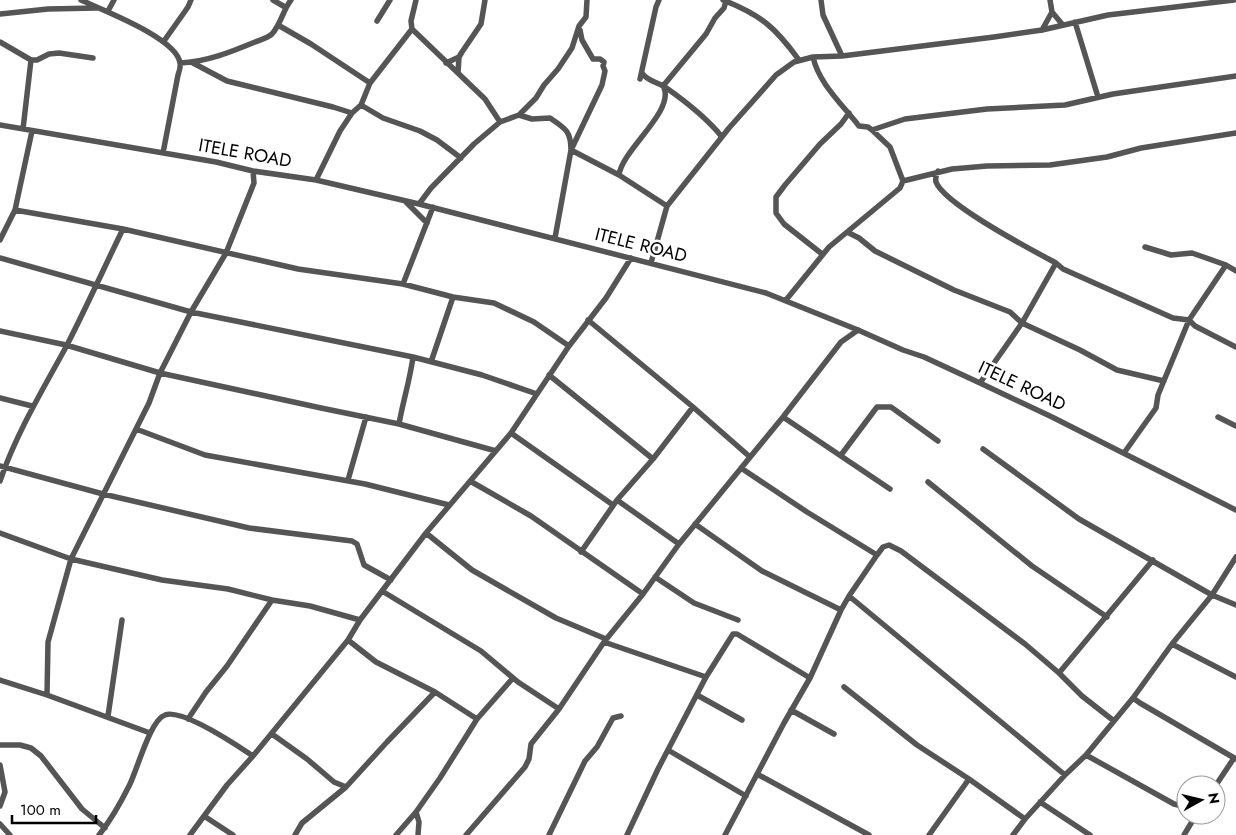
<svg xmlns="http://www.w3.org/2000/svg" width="1236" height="835" font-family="Jost,sans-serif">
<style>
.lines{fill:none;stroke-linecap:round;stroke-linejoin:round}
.street{stroke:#555;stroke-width:5.5}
.labels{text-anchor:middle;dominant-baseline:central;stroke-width:5;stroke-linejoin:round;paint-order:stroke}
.street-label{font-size:18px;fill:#000;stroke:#fff}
</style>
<rect width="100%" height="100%" fill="#fff"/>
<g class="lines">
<!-- street -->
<path class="street" d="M81,0C102,10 177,38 180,63C181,67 179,72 178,75L163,153
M273,0L285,7
M416,0L411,21L412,29L485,99L500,122
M723,0C761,15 775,27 799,60
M821,0L823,15L842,56
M1050,0L1052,12L1062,24
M108,11L114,0
M0,14L48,9L97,8
M377,21L390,0
M1075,22L1098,97
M278,25L311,44L370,83
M1042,30L1052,12
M164,41L188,7L191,0
M0,42L31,60H37L49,54L59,53L93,58
M180,63C206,62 231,52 255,42C260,40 268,38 272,34C281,24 283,10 291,0
M193,63L227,81L333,107L352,113
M446,63L459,57
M458,73L459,57L462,52L481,24L485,0
M642,73C647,81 657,82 665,87C685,101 707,118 722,137
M640,79L656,7L659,0
M663,86L706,34L715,18L724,8L726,1
M361,105L383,118L420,131L437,140L461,158
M519,115L532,119L550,118C565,128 571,131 571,150L555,238
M0,125L216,162L253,171L316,180L419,204L766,293L858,330L903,350L924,357L980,383L1052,417L1236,510
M23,129L31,60
M872,130L905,119L987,109L1065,105L1113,94L1236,76
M572,148L602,85L605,71L603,66L604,62L600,59H593L582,40L580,30
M571,150L619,175L667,206
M938,171C936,175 935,178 936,182C945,205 1032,250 1056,263
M619,175C622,150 674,112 664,88
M316,180L340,131L352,113L361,105L370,83L412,29
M903,181L952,169L987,166L1050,165L1107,157L1141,148L1236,133
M406,202L427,223
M419,204L431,188L474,144L500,122L519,115L536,98L544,85L558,69L572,48L579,26L586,17L587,0
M15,210L123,229L298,269L403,284L453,297L494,303L534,322L569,346
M847,232L859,238L875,251L954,290L1010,312L1022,323L1080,350L1117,370L1164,381
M0,240L15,210L32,131
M1145,247L1171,255L1192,253L1226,265L1236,271
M822,254L784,224L776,213V197L785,185L820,144L841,124L849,113
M0,258L191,312L413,357L482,375L537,394
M651,263L667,206L729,128L776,75L794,62L813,57L842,56L994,37L1042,30L1108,15L1234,0
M403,284L433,207
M786,300L829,247L900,188L903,181L890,147L872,130L868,127L859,126C843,105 819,84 813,57
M588,320L693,407L750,457
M0,331L66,345L160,373L321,408L399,424L496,451
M431,362L453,297
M549,375L653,459
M980,383L1022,323L1056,263L1063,269L1173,318L1189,320L1195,326L1236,347
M0,398L32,406
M783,417L890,489
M1218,417L1236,426
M399,424C403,401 410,380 413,357
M136,429L205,455L365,484L449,505
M511,433L613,505
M983,449L1079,519L1212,595L1236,605
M1124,453L1156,408L1158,395L1189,320L1226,265
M841,455L877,407H891L938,441
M0,466L103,494L249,528L352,541L357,544L364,565L391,580
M741,468L807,512L877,555
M348,480L366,417
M0,481C16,434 42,391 66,347C86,308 104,268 123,229
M470,481L531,516L643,594
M928,482L1032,566L1107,617
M617,500L679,544
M695,524L762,571L841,610
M0,533L71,559L162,580L228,589L272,600L310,606L360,620
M426,533L472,570L556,618L606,639
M581,552L617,500L653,459L693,407
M655,577L694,603L738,620
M382,591L481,651L518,682L559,709
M849,596L1065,775
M348,640L376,662L435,692L477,719
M604,642L706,677
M1172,644L1236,677
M1059,673L1153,560
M0,680L47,695L150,733
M844,687L917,745L969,779L1025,819
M47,695L48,642L71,559L149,403L160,373L191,312L226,253L254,183L253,171
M697,695L742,720
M1133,698L1140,703L1236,759
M791,710L834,734
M108,716L122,620
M188,719L206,692L227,666L272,600
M272,734L307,759L334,782L346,787
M0,745H20L31,748L41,756L82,809L105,828
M668,750L746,796
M1086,755L1174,804L1186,807
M0,765L5,792L0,806
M757,774L869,835
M1216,785L1234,758
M1040,802L1090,835
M416,812L419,822L418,835
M204,816L233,835
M0,824L10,835
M99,835C111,820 121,802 129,786C137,771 150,720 165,715C182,708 238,746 253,756
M190,835L227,785L253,756L348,640L360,620L426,533L511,433L569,346L606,298L631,258
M295,835L302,823L346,787L387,742L435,692
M396,835L416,812L440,778L477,719L513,678
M466,835L525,767L529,759L531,744L559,709L604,642L643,594L679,544L783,417L841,342L858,330
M549,835L585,761L597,747L613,718L621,716
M627,835L658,769L706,677L733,634H737L810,678L841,610L849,596L877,555L883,547L889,545L901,551L1025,644L1059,673L1082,696L1114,721
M725,835L784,723L810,678
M929,835L969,779
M1013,835L1025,819L1065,775L1086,755L1133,698L1172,644L1212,595L1236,557
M1184,835L1196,815"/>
</g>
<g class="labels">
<!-- street labels -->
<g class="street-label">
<text transform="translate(245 153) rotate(10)">ITELE ROAD</text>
<text transform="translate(641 245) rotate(14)">ITELE ROAD</text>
<text transform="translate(1022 386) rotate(25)">ITELE ROAD</text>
</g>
</g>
<!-- north arrow -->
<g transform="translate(1201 800) rotate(82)"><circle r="24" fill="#ffffff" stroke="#999999"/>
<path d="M0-4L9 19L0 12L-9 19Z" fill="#000000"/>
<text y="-8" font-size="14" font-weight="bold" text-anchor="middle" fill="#000000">N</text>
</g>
<!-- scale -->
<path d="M12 815v8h84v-8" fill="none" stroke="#000000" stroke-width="2.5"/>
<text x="20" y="815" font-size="15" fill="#000000" stroke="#ffffff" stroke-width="4" paint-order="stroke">100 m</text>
</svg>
